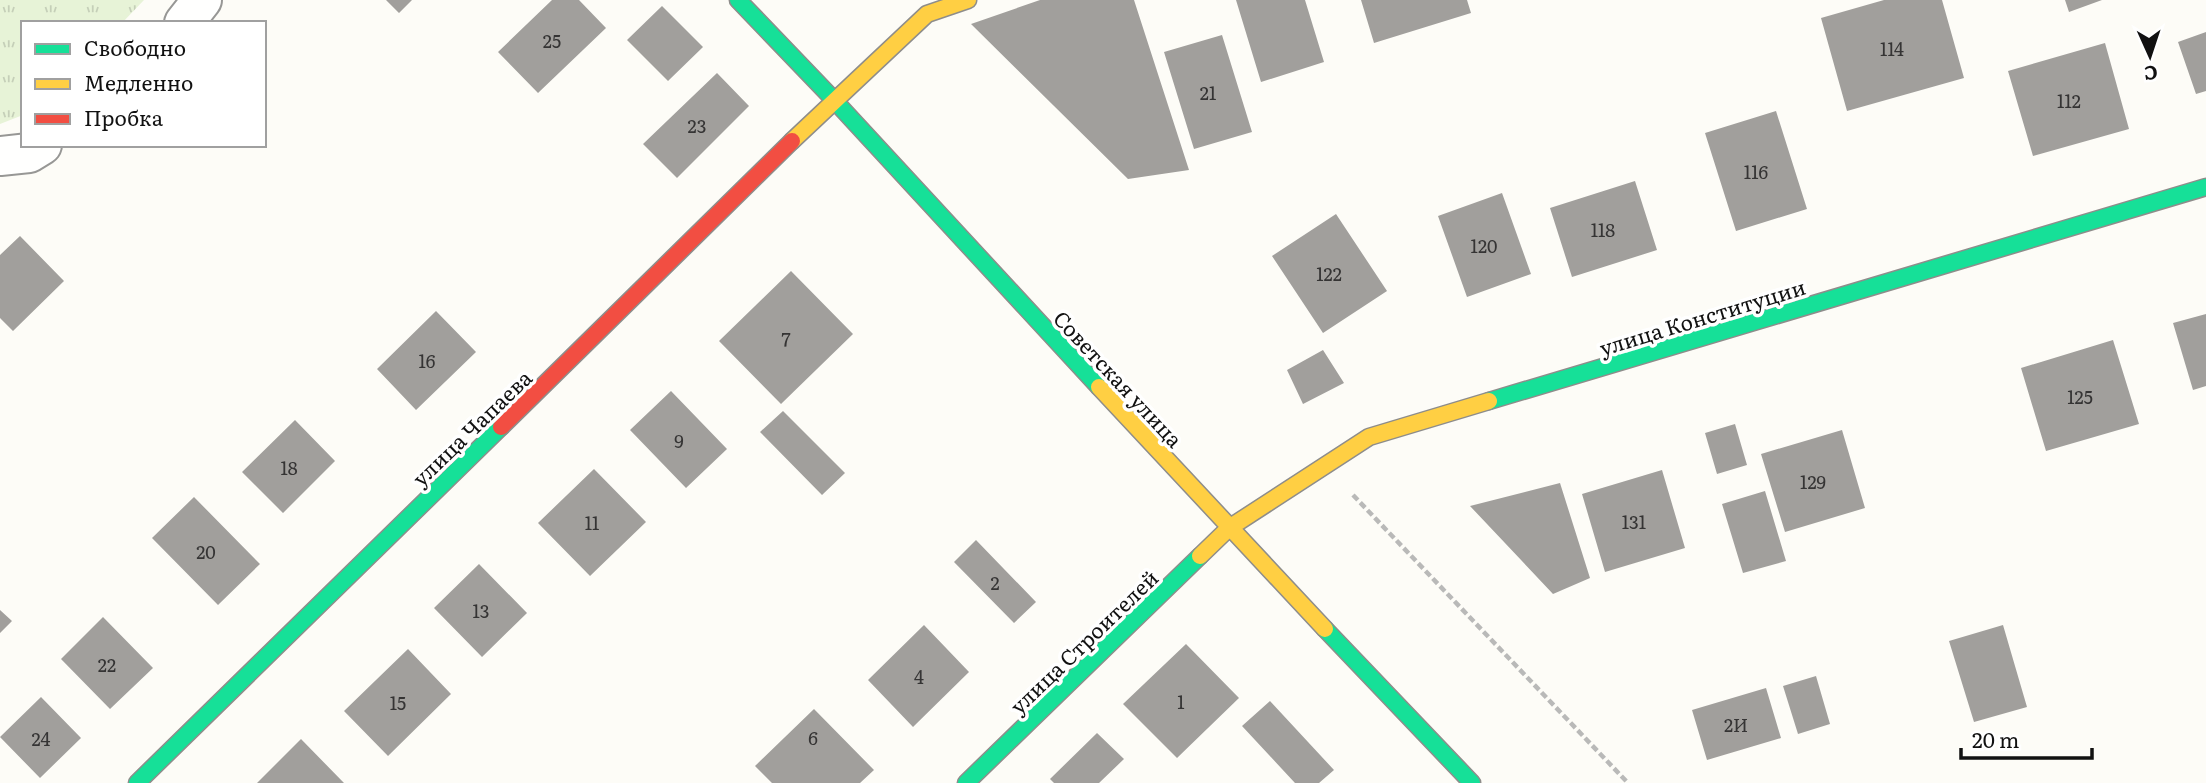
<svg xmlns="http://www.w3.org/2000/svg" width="2206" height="783" font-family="Literata,serif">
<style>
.grass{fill:url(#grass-tufts)}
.building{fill:#a19f9c}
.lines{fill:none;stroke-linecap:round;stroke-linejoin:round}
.street-casing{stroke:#979795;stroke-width:42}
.fast-casing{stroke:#8e8d8b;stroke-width:19}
.slow-casing{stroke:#8e8d8b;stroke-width:19}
.jam-casing{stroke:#8e8d8b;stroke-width:19}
.path{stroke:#b9b9b8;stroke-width:4.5;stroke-dasharray:7 3.5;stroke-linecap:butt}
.street{stroke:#fffffe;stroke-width:38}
.fast{stroke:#16e098;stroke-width:16}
.slow{stroke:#ffcf43;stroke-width:16}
.jam{stroke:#f24e42;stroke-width:16}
.labels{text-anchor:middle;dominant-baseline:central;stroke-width:7;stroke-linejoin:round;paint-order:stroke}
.number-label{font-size:18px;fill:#353434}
.street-label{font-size:21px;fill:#111;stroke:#fff}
</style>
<defs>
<pattern id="grass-tufts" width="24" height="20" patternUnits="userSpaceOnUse" patternTransform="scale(1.75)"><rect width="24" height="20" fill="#e7f3d7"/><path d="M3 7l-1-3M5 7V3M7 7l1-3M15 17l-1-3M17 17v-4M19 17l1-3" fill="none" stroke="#c5cfb8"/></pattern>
</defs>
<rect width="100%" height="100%" fill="#fdfcf7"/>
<!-- grass -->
<path class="grass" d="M0,0H144L122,23H23V115L0,124Z"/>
<!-- building -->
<path class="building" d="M386,0H412L399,13Z
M552,0H579L606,28L538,93L498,52Z
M1040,0H1134L1189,170L1128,179L971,24Z
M1236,0H1305L1324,62L1261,82Z
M1361,0H1467L1471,13L1374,43Z
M1884,0H1942L1964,78L1847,111L1821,18Z
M2065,0H2102L2069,12Z
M662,6L703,47L668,81L627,40Z
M2206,32V91L2196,94L2178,42Z
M1222,35L1252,132L1194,149L1164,52Z
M2105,43L2129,129L2033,156L2008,71Z
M717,73L749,106L677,178L643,144Z
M1776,111L1807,209L1736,231L1705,133Z
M1635,181L1657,250L1572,277L1550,208Z
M1502,193L1531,274L1467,297L1438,216Z
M1336,214L1387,291L1323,333L1272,256Z
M20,236L64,281L13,331L0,318V255Z
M791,271L853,334L781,404L719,341Z
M436,311L476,352L416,410L377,369Z
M2206,314V386L2193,390L2173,323Z
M2113,340L2139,424L2046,451L2021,368Z
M1323,350L1344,383L1303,404L1287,370Z
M671,391L727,449L686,488L630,430Z
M783,411L845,473L822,495L760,432Z
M295,420L335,461L283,513L242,472Z
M1735,424L1747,465L1717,474L1705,433Z
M1842,430L1865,508L1785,532L1761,454Z
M594,469L646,522L590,576L538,523Z
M1662,470L1685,548L1605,572L1582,494Z
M1560,483L1590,578L1553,594L1470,506Z
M1765,491L1786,561L1743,573L1722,504Z
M194,497L260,564L218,605L152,538Z
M976,540L1036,602L1014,623L954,562Z
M479,564L527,613L482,657L434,608Z
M0,610L12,621L0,633Z
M103,617L153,668L110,709L61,659Z
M924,625L969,672L913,727L868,680Z
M2003,625L2027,707L1974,722L1949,641Z
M1186,644L1239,698L1177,758L1123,704Z
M408,649L451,694L388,756L344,711Z
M1816,676L1830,724L1798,734L1783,686Z
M1766,688L1781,738L1707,760L1692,710Z
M41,697L81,738L40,778L0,737Z
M1270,701L1334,770L1319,783H1295L1242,726Z
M814,709L874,770L860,783H772L755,766Z
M1097,733L1124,759L1099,783H1054L1050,779Z
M301,739L344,783H257Z"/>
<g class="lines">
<!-- street casing -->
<g class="street-casing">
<path id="street" d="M184,23L202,0
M0,156L29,153L42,145"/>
</g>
<!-- fast casing -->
<g class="fast-casing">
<path id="fast" d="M738,0L834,100L1099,387
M1489,401L2206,187
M1325,629L1472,783
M137,783L501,427
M966,783L1200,556"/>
</g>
<!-- slow casing -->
<g class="slow-casing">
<path id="slow" d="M792,141L927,14L968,0
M1099,387L1325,629
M1200,556L1229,528L1369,437L1489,401"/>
</g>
<!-- jam casing -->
<g class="jam-casing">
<path id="jam" d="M501,427L792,141"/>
</g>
<!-- path -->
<path class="path" d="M1353,495L1628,783"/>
<!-- street -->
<use href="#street" class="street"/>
<!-- fast -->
<use href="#fast" class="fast"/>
<!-- slow -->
<use href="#slow" class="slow"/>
<!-- jam -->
<use href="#jam" class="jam"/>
</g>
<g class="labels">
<!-- number labels -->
<g class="number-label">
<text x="552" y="40">25</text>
<text x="1892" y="48">114</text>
<text x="1208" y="92">21</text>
<text x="2069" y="100">112</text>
<text x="697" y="125">23</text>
<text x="1756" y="171">116</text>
<text x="1603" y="229">118</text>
<text x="1484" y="245">120</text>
<text x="1329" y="273">122</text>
<text x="786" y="338">7</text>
<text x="427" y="360">16</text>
<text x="2080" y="396">125</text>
<text x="679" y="440">9</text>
<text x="289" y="467">18</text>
<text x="1813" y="481">129</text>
<text x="1634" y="521">131</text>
<text x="592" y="522">11</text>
<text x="206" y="551">20</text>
<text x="995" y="582">2</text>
<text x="481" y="610">13</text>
<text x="107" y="664">22</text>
<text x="919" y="676">4</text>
<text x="1181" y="701">1</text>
<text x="398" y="702">15</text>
<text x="1736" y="724">2И</text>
<text x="813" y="737">6</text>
<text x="41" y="738">24</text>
</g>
<!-- street labels -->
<g class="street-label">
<text transform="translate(1702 316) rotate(-17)">улица Конституции</text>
<text transform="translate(1119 378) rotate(47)">Советская улица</text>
<text transform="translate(471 427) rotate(-44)">улица Чапаева</text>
<text transform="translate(1083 641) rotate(-44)">улица Строителей</text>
</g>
</g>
<!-- legend -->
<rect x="21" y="21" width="245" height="126" fill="#ffffff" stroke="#a0a0a0" stroke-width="2"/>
<rect x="35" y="44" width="35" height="10" fill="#16e098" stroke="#a0a0a0" stroke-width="2"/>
<text x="84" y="56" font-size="21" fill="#111111">Свободно</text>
<rect x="35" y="79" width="35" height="10" fill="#ffcf43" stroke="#a0a0a0" stroke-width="2"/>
<text x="84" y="91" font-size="21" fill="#111111">Медленно</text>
<rect x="35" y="114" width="35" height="10" fill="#f24e42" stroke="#a0a0a0" stroke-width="2"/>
<text x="84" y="126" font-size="21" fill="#111111">Пробка</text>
<!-- north arrow -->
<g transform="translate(2150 56) rotate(177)" stroke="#ffffff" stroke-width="5" paint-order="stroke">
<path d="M0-5L12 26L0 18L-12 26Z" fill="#111111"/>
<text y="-10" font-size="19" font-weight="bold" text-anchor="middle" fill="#111111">С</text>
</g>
<!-- scale -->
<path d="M1961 748v10h131v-10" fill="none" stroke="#111111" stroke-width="3.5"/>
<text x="1972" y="748" font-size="21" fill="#111111" stroke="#ffffff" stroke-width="5" paint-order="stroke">20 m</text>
</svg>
